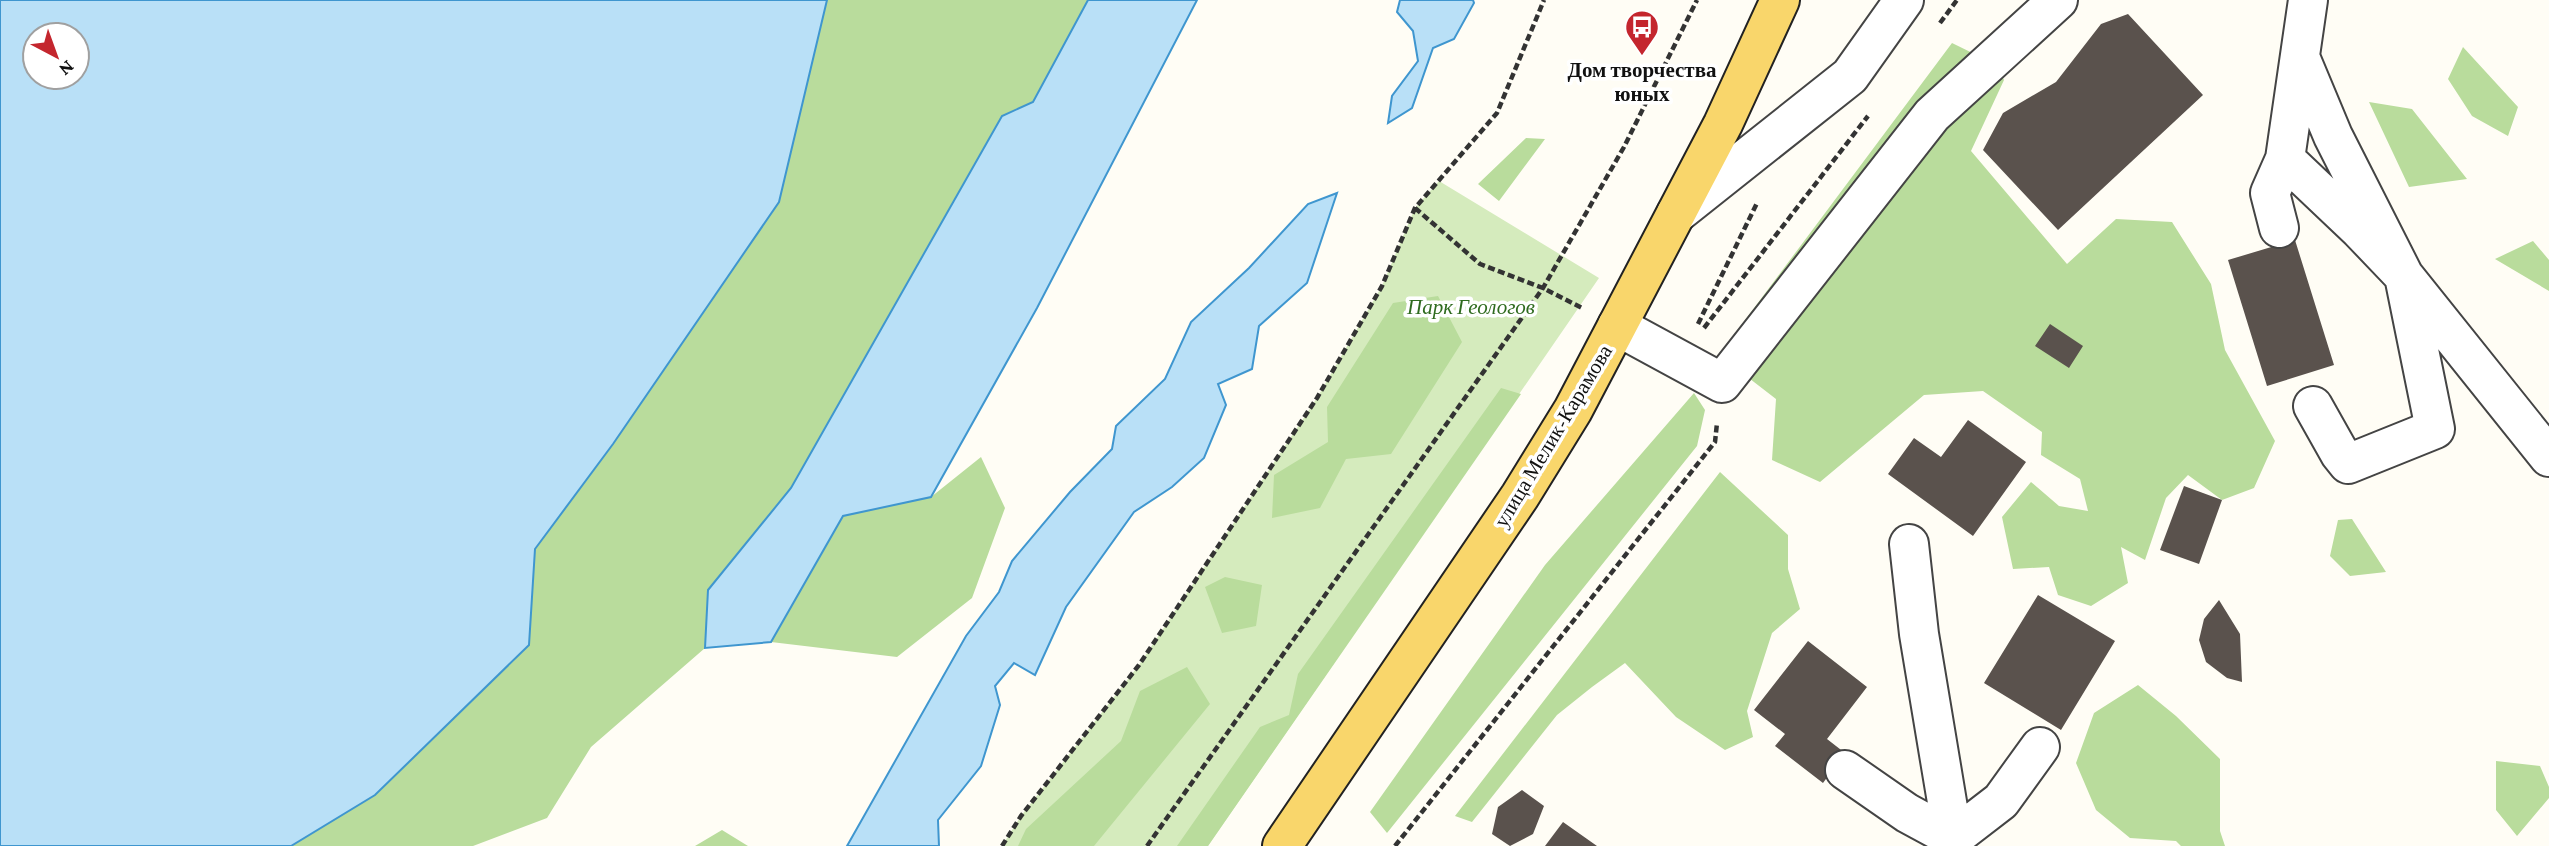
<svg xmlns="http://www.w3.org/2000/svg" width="2549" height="846" font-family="'Crimson Pro',serif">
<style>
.green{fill:#d5ebbd}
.forest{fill:#b9dc9c}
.water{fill:#b9e0f7;stroke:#3f96cf;stroke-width:2;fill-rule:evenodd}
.building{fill:#5a524d}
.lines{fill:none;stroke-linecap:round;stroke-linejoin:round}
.minor-casing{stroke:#444;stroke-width:42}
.major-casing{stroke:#222;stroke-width:42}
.path{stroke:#333;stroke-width:4.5;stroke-dasharray:7 3.5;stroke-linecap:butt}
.minor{stroke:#fff;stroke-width:38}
.major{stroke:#f9d66b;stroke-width:38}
.labels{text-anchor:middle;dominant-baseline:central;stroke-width:7;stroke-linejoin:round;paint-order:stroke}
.poi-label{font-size:21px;font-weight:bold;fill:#111;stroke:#fff}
.park-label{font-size:21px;font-style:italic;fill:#2f6b1f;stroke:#fff}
.street-label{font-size:21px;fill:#111;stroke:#fff}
</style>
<rect width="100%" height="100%" fill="#fffdf5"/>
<!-- green -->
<path class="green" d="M1439,181L1599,278L1208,846H1002L1021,816L1139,665L1317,398L1382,286L1415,208Z"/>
<!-- forest -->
<path class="forest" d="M827,0H1088L1033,102L1002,116L791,488L708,590L705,648L591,747L547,818L473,846H291L375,795L529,645L535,549L613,444L779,202Z
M1952,43L1997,65L2004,80L1971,151L2067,264L2116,219L2172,222L2211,284L2225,350L2275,441L2254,488L2222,500L2188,475L2166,498L2145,560L2121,547L2128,583L2091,606L2058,595L2049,567L2013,569L2002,517L2031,482L2059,506L2088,511L2080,479L2041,455L2042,432L1983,391L1924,395L1820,482L1772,460L1776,399L1719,355Z
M2463,47L2518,107L2508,136L2472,116L2448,79Z
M2369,102L2412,109L2467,179L2409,187Z
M1526,138L1545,139L1499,201L1478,184Z
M2533,241L2549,260V291L2495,259Z
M1438,296L1462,342L1391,454L1346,459L1320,508L1272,518L1274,475L1328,442L1327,407L1393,303Z
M1501,388L1521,394L1208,846H1177L1260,727L1289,715L1298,674Z
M1694,393L1705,410L1697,446L1387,833L1370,812L1545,565Z
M981,457L1005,508L972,598L897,657L771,642L843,516L931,497Z
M1720,472L1788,535V569L1800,609L1772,633L1747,711L1753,737L1725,750L1676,717L1625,663L1592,687L1557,715L1472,822L1455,816Z
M2352,519L2386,572L2350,576L2330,556L2338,520Z
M1225,577L1262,585L1256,626L1222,633L1205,587Z
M1187,667L1210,704L1094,846H1018L1026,829L1121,741L1140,691Z
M2138,685L2176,716L2220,759V831L2225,846H2181L2176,841L2130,838L2096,810L2076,763L2094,713Z
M2496,761L2540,766L2549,787V798L2517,836L2496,810Z
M722,830L748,846H695Z"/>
<!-- water -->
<path class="water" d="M0,0H827L779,202L613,444L535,549L529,645L375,795L291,846H0ZM35,35H77V77H35Z
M1088,0H1197L1037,308L931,497L843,516L771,642L705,648L708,590L791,488L1002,116L1033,102Z
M1400,0H1473L1474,3L1454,39L1433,48L1412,108L1388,123L1392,96L1418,61L1413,31L1397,12Z
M1337,193L1307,283L1259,326L1252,369L1218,384L1226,405L1204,458L1172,487L1134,512L1066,607L1035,675L1014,663L995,686L1000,705L981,766L938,820L939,846H847L966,636L999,592L1012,561L1070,492L1112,449L1116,426L1165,379L1191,322L1249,268L1308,204Z"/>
<!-- building -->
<path class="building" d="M2128,14L2203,95L2058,230L1983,150L2003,113L2056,82L2101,24Z
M2295,240L2334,365L2267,386L2228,260Z
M2050,324L2083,346L2069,368L2035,346Z
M1968,420L2026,462L1973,536L1888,474L1914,438L1941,457Z
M2184,486L2222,500L2199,564L2160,550Z
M2038,595L2115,641L2061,730L1984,683Z
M2219,600L2240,634L2242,682L2227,678L2206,662L2199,640L2204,619Z
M1808,641L1867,687L1827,739L1845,753L1823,783L1775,746L1785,734L1754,710Z
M1522,790L1544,806L1533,834L1510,846L1492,834L1498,807Z
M1563,822L1597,846H1545Z"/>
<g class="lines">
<!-- minor casing -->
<g class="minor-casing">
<path id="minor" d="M2300,57L2333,136L2404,276L2549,457
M2285,159L2360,230L2404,276L2435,429L2348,464L2340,454L2313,406
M1676,214L1850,76L1904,0
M2279,228L2270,193L2285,159L2308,0
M1617,326L1722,383L1932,115L2058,0
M1909,544L1919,634L1953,838L1948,846
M1845,770L1907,813L1953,838L2001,801L2040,747"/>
</g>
<!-- major casing -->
<g class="major-casing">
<path id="major" d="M1282,846L1520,496L1573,410L1723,124L1780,0"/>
</g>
<!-- path -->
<path class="path" d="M1940,23L1957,0
M1415,208L1480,264L1543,288L1582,308
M1698,324L1757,203
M1704,328L1868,116
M1002,846L1021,816L1139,665L1317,398L1382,286L1415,208L1497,113L1544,0
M1147,846L1543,288L1624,147L1697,0
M1395,846L1715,442L1717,423"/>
<!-- minor -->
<use href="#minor" class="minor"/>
<!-- major -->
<use href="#major" class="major"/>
</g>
<!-- icons -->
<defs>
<g id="bus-pin" transform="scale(1.75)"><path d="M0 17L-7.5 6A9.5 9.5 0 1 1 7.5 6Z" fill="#c4262e" stroke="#fff"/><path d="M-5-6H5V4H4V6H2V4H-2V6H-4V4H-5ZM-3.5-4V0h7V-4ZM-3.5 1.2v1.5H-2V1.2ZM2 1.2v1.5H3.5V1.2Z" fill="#fff"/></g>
</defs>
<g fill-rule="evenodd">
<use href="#bus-pin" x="1642" y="27"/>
</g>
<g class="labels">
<!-- poi labels -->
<g class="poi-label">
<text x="1642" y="70">Дом творчества<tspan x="1642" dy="24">юных</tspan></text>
</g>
<!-- park labels -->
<g class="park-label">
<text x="1471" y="307">Парк Геологов</text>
</g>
<!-- street labels -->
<g class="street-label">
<text transform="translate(1553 436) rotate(-59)">улица Мелик-Карамова</text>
</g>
</g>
<!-- north arrow -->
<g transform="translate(56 56) rotate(139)"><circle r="33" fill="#ffffff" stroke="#a0a0a0" stroke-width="2"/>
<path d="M0-5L12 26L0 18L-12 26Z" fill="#c4262e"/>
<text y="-10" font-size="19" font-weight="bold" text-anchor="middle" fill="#111111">N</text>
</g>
</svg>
